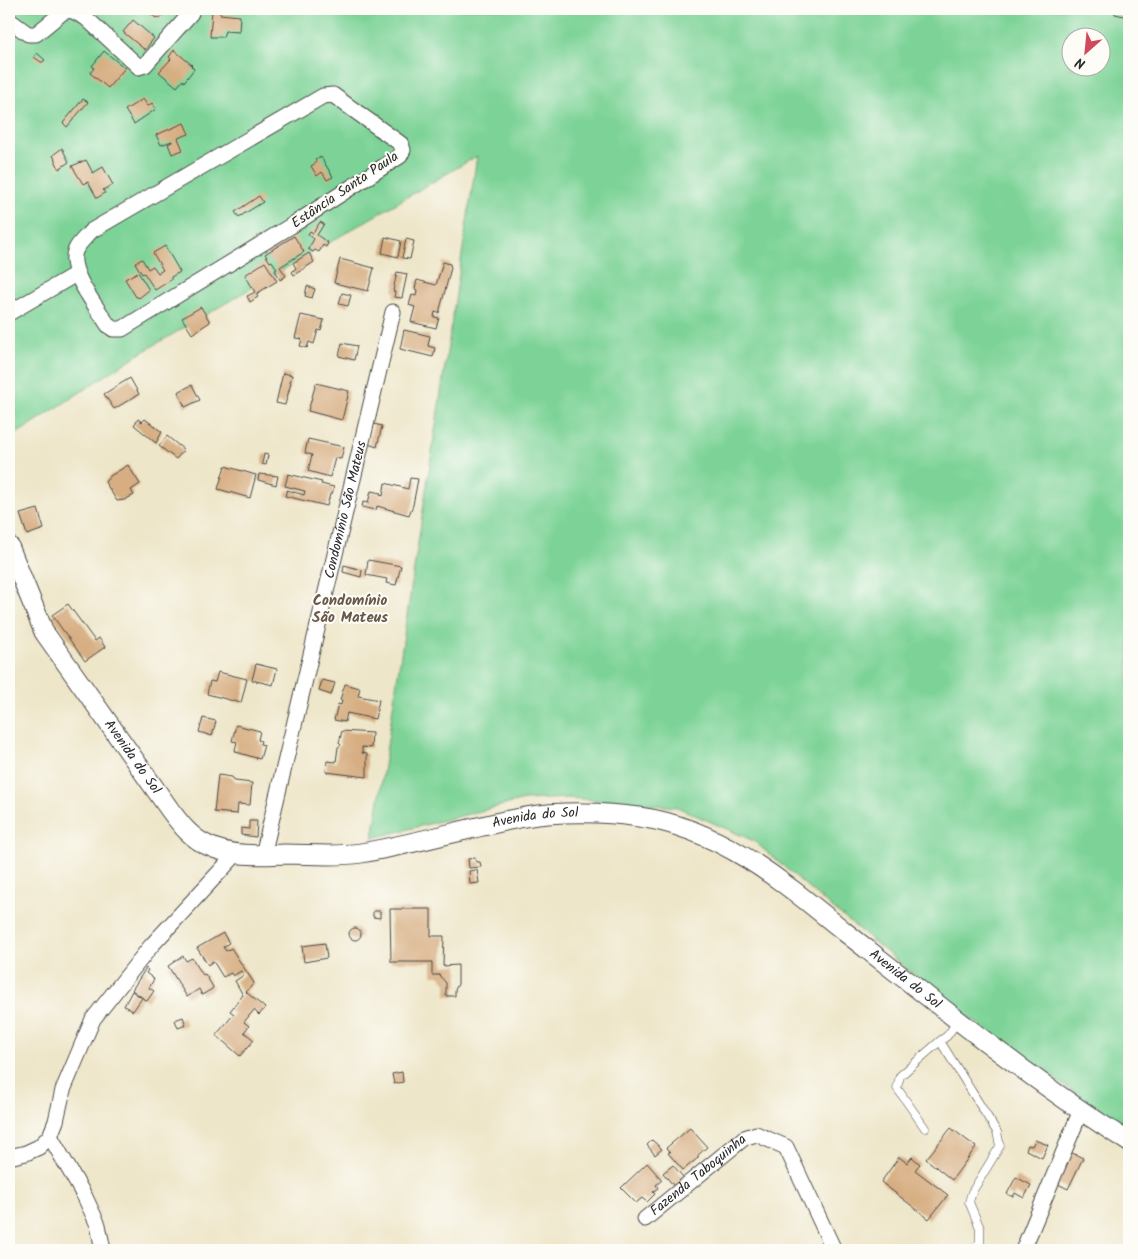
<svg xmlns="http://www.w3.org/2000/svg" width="1138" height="1259" font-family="Kalam,sans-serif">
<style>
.green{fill:#7dd397;stroke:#547f61;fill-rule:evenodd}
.building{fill:#d7ae82}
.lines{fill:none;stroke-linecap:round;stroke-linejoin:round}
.service-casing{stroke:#484743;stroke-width:9}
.minor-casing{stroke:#484743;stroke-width:17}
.tertiary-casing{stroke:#484743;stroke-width:21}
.service{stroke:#fff;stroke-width:8}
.minor{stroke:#fff;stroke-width:15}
.tertiary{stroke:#fff;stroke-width:19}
.labels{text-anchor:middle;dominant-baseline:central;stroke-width:4;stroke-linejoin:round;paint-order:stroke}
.street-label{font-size:14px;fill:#2b2b2b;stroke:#fdfcf7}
.neighbourhood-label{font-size:15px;font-weight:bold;fill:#675949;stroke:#fdfcf7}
</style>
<rect width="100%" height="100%" fill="#fdfcf7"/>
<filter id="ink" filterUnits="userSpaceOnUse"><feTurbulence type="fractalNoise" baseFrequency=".02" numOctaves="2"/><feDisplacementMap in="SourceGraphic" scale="10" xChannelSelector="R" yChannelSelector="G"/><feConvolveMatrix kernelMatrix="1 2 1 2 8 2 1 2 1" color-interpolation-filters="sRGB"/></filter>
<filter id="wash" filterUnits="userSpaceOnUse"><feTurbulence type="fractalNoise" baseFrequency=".0096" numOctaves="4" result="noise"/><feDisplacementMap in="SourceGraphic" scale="20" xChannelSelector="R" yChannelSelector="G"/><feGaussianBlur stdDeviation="1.12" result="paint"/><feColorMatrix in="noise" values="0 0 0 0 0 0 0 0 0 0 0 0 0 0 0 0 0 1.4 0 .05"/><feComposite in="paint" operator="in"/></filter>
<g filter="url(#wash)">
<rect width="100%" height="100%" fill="#eee6c9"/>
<!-- green -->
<path class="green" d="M9,9H1129V1128L1060,1083L954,1007L825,902L754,841L677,807L569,798L524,800L373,838L477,156L134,357L9,439ZM1070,38H1100V68H1070Z"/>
<g id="blocks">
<!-- building -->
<path class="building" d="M144,9H168L160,19L157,17L156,18Z
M1115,9H1129V17L1115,14Z
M212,10H220V14L240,16L239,32L225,31L223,37H210Z
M133,20L154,38L145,50L123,32Z
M174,50L192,65L191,66L194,69L184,82L183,80L177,87L159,72L171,59L169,57Z
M104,51L125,68L108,88L90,73L94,68L92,66Z
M37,53L45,60L43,62H41L34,57Z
M83,99L88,102L67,127L63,123Z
M143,99L148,106L152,103L156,109L134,124L125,110Z
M184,123L189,134L178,138L183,150L172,154L168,144L172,142V141L161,145L156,135Z
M62,148L69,162L59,169L53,155Z
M321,157L333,177L327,180L322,172L317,176L311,166L316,163L315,160Z
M86,160L93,173L103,167L113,185L103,190L105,193L97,198L88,182L83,184L72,166Z
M259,196L263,202L239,217L235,212Z
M320,222L324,224L317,235L328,243L326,247L323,245L319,252L315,250L313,252L308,249L314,239L308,234L310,231L313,233Z
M294,236L304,252L280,267L286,276L280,280L275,270L277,269L272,261L270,262L265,254Z
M385,237L401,241L398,257L382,253Z
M406,239L414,241L410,259L402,258Z
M165,246L180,272L171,277V280L155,290L144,273L142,274L135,263L142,259L148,269L153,266L158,273L163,270L153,253Z
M309,253L314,262L294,275L292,272L296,268L293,263Z
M340,259L374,268L368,291L334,283Z
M265,262L277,281L256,294L258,297L250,302L247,296L255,292L245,275Z
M443,262L450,264L451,268L439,313L435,312L434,317L439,318L436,328L411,322L415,307L409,305L412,295L416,296L417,290L415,289L417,280L436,285Z
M138,272L149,290L139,298L138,297H136L125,279Z
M397,272L407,274L402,298L394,297L395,292L393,291Z
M307,286L315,289L312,298L305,296Z
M342,293L351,295L348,306L339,304Z
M201,307L210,322L192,334L182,318Z
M301,315L324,320L321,331L318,330L314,344L309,342L307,348L300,346L302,339L295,338Z
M404,330L430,336L428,346L435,348L433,357L400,349Z
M342,343L357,346L354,360L339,356Z
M283,373L292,375L290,383H291L285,405L276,403Z
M130,378L139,394L114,409L104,394Z
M316,383L349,391L342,420L308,411Z
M192,385L200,400L185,407L178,392Z
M138,419L142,422L145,419L162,432L156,443L134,425Z
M374,424L382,426L377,447L368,444Z
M167,436L184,450L176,459L159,446Z
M308,439L344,447L341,459L335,458L330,477L308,471L312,455L305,453Z
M264,454L268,455L266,465L262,464Z
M128,465L140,484L131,490L134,495L124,500L117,501L105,482L110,476Z
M225,466L256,475L250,498L218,489Z
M259,474L278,476L276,485L258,480Z
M288,474L322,482L321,484L334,487L332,494H330L327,506L285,496L287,490L304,495L305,491L285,486Z
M410,478L418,479L413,505L409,515L377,506L376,510L362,507L363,502L368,503L371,491L381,493L380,495L383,496L385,483L408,489Z
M38,509L44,529L27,535L20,514Z
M368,560L401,566L396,585L386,583L387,579L366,575Z
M344,565L362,570L361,577L343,572Z
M68,604L95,641L99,638L105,647L85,661L52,615Z
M256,664L277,669L273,685L252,680Z
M218,672L247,679L241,703L207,694L210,681L215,682Z
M322,680L335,683L331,695L319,691Z
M345,684L360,688L358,696L379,700L375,719L347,713L345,722L334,720L338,704L341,705L342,700H340Z
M203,718L216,721L212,736L199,732Z
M236,725L260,731L258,740L261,741L260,744L264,745L260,759L236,752L235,750L237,742L232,741Z
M342,731L372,733L371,748L362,747V753L367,754V777L326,772L327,761L336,762L338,747L341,745L339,743Z
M218,775L232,777L235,781L252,783L250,805L238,804L237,814L214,812Z
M249,821H257L256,837L241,835V828L249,829Z
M475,858L476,862H480L481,867L469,868L468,859Z
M477,870L479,883L470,884L469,871Z
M390,909H431V936H444L443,966L458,965V984L455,990V996H446V983L439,975H432V962H391Z
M373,911H380V918L373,917Z
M349 934a6 6 0 1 1 12 0a6 6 0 1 1-12 0Z
M223,933L229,943L223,947L226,951L231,948L254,983L246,992L265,1008L259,1015L254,1010L244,1022L249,1026L244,1032L254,1040L240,1056L216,1035L234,1014L230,1011L243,995L235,981L244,975L241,971L233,976L231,973L223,977L213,961L208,965L197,948Z
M325,943L327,958L304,962L302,946Z
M183,956L186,961L192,958L203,975L205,974L213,987L212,989L202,995L199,989L187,997L168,966Z
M146,968L148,970L146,973L154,979L149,988L154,991L147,1001L132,990Z
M132,991L142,998L133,1011L124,1006Z
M183,1017L186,1025L178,1028L175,1020Z
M402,1072L403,1082L394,1084L392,1074Z
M690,1128L707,1147L698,1155V1158L683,1170L668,1153L670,1152L666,1148Z
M951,1128L976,1147L952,1180L926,1159Z
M652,1140L662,1149L655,1155L647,1145Z
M1035,1140L1048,1145L1042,1158L1026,1150L1028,1145L1032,1146Z
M1070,1152L1083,1158L1068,1189L1056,1183Z
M899,1157L907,1163L912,1157L920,1164L915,1170L948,1195L929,1219L881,1182Z
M647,1163L662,1180L656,1185L658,1188L653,1192L655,1194L647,1202L642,1198L636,1203L621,1188Z
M673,1165L687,1182L678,1191L663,1173Z
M1016,1177L1031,1185L1024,1198L1015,1193L1013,1197L1007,1194Z"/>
</g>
</g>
<g filter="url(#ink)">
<use href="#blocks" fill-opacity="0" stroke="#484743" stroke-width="1"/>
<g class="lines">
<!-- service casing -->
<g class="service-casing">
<path id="service" d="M958,1021L947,1036L940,1041L997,1132L1000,1146L972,1192L969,1202L980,1228V1242L974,1250
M925,1128L897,1088L900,1076L940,1041"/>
</g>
<!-- minor casing -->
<g class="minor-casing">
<g id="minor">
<path d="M9,20L28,34H36L63,12L71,10L86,18L139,67L145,65L191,13"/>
<path d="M333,95L401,144L403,150L400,156L294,224L122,329H113L108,325C98,308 65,269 76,249C79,243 86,237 91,231L323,96Z"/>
<path d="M9,313L76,274"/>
<path id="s1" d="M263,855L393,312"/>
<path d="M50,1136L85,1197L98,1225L103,1250"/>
<path d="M9,1157L26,1153L39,1147L50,1136L56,1121L63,1090L93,1019L151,946L237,853"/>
<path id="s2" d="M645,1219L744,1138L756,1134L786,1147L834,1250"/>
<path d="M1023,1250L1081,1110"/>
</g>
</g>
<!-- tertiary casing -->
<g class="tertiary-casing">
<g id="tertiary">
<path id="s3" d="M9,546L44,632L170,810C181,825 192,839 209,846C232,857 260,855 285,854C309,854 336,857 361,853C416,844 470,827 525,817C560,811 604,812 639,817C720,828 785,883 845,932C869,951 894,970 918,989C986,1043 1056,1096 1129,1142"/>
</g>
</g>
<!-- service -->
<use href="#service" class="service"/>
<!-- minor -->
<use href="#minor" class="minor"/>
<!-- tertiary -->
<use href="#tertiary" class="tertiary"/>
</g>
</g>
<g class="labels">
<!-- street labels -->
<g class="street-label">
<text transform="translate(345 190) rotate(-34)">Estância Santa Paula</text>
<text stroke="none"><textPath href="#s1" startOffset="355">Condomínio São Mateus</textPath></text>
<text stroke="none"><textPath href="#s3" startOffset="246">Avenida do Sol</textPath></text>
<text stroke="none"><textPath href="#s3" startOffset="696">Avenida do Sol</textPath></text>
<text stroke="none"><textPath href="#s3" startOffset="1116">Avenida do Sol</textPath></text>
<text stroke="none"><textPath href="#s2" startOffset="69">Fazenda Taboquinha</textPath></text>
</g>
<!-- neighbourhood labels -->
<g class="neighbourhood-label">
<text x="350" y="601">Condomínio<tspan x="350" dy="17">São Mateus</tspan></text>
</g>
</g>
<!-- margin -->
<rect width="1138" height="1259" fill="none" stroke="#fdfcf7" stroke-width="30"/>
<!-- north arrow -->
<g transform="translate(1086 52) rotate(207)"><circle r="24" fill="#fdfcf7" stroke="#a9a8a5"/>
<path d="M0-4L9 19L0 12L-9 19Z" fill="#d1495b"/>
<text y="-8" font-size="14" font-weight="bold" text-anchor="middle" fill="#2b2b2b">N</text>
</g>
</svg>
